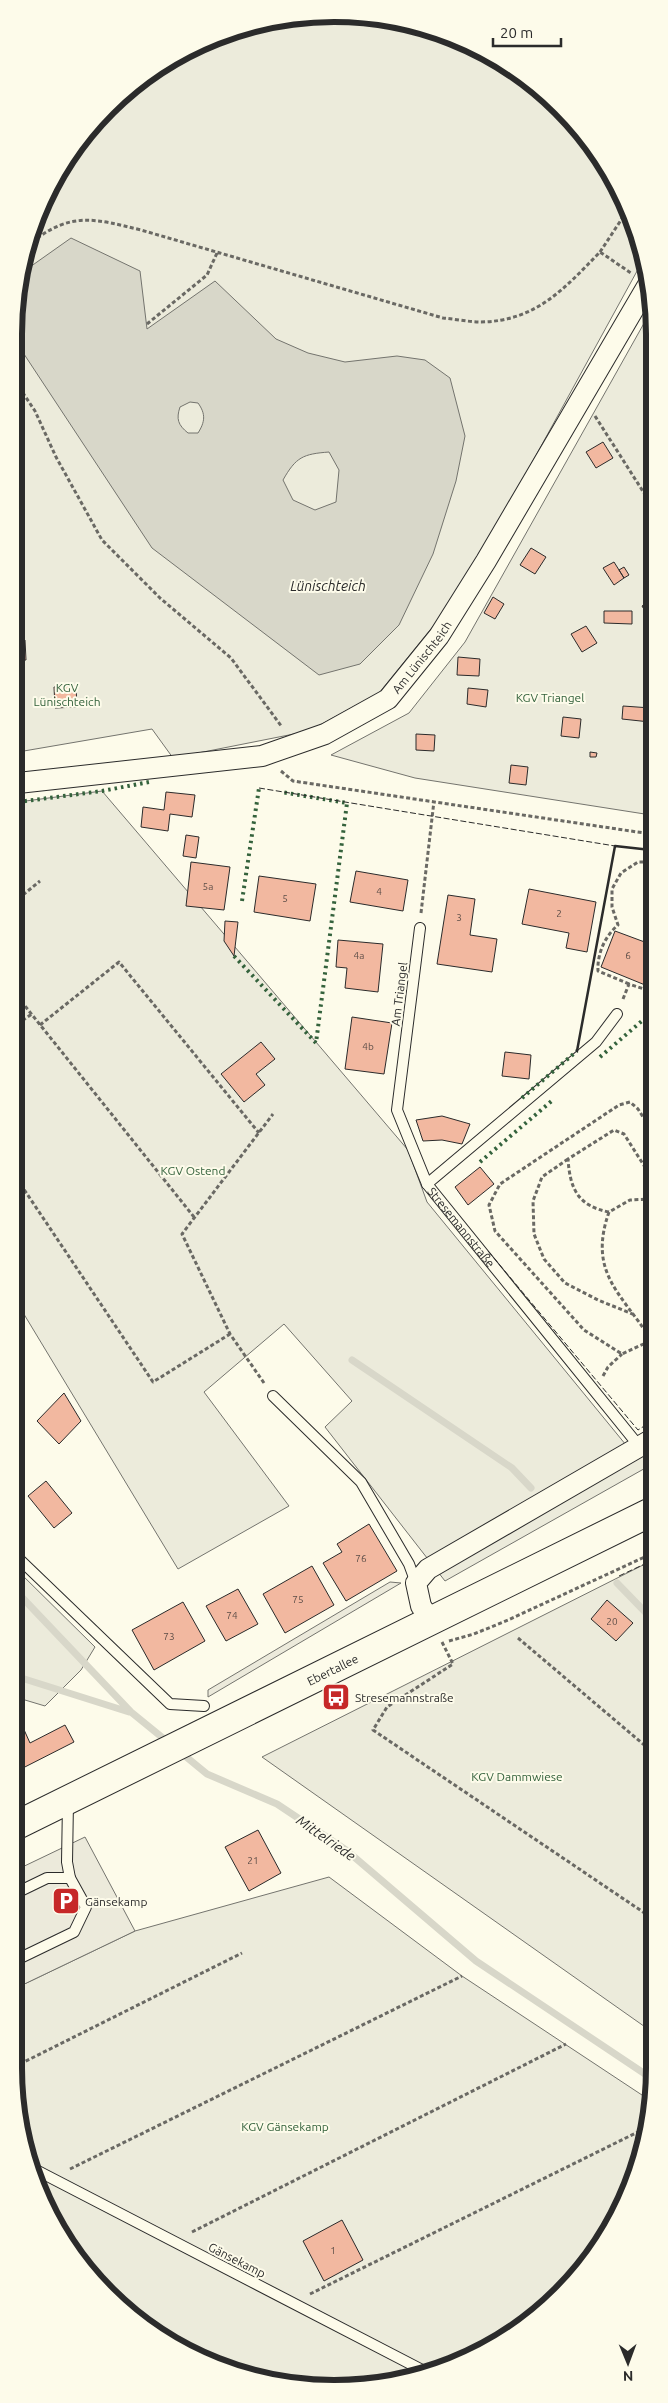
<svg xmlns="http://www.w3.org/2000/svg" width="668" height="2403" font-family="Ubuntu,sans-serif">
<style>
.green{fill:#ecebdb;stroke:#74746e}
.parking{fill:#eceadb;stroke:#74746e}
.water{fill:#d8d7c9;stroke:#74746e;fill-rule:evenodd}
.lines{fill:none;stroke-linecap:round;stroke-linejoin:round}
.stream{stroke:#d8d7c9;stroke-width:7}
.building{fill:#f2b8a0;stroke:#2b2b2b}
.lane-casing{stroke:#2b2b2b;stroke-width:12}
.street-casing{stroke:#2b2b2b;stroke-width:22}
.secondary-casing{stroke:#2b2b2b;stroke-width:30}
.path{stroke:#6a6964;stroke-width:3;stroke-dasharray:4 2.5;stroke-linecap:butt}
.lane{stroke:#fdfbea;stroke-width:10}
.street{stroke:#fdfbea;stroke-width:20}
.secondary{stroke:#fdfbea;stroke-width:28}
.hedge{stroke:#34623c;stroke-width:4;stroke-dasharray:2.5 4;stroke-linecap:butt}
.fence{stroke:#2b2b2b;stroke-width:1;stroke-dasharray:6 2.5;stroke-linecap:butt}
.wall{stroke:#2b2b2b;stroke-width:2.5}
.labels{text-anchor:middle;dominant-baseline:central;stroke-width:4;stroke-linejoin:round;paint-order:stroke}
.number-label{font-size:10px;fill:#5d4e48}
.street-label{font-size:12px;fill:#2b2b2b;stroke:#fdfbea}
.park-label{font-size:12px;fill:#34623c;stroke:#fdfbea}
.poi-label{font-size:12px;fill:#2b2b2b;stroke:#fdfbea;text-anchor:start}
.water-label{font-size:14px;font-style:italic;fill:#2b2b2b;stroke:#fdfbea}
.rim{fill:none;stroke:#2b2b2b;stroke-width:6}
</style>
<rect width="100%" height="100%" fill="#fdfbea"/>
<!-- green -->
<path class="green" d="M271,20H396L494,57L575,123L621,193L642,262L517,490L443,614L379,693L309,731L173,758L152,729L18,752L20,272L68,156L156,68Z
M652,309L651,815L415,778L331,755L409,713L465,642Z
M102,791L408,1150L427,1202L626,1445L649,1452V1466L445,1581L325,1427L352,1401L284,1324L204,1392L289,1506L178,1569L16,1301L18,802Z
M649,1562L648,2029L262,1757Z
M15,1568L95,1647L81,1670L45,1706L15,1697Z
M329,1877L462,1976L648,2099V2131L611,2229L529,2323L417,2378L313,2389L192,2356L93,2280L38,2191L14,2069V1989L135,1931Z"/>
<!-- parking -->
<path class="parking" d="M390,1582L401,1583L208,1697V1690Z
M85,1837L135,1931L14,1989V1871Z"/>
<!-- water -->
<path class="water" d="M71,238L140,271L147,329L215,281L276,339L308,353L345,362L397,356L425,360L450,378L465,436L456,481L433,554L399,625L360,664L319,675L152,548L20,348V274ZM190,402L198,403C206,414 205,422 198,433H188C178,425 176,419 180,407ZM329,452L339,470L336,502L315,510L293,500L283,480C296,457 303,454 329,452Z"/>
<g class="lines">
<!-- stream -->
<path class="stream" d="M352,1360L512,1468L531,1488
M617,1583L649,1616
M15,1590L131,1712L169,1743
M15,1676L129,1712
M179,1751L207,1774L277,1804L346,1850L476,1961L648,2076
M168,2338L219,2363"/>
</g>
<!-- building -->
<path class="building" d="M603,442L613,458L596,468L586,452Z
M531,548L546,557L535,574L520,565Z
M614,562L624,578L614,585L603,568Z
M624,567L629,575L624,578L619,570Z
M493,597L504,604L495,619L484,613Z
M651,600V621L642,606Z
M604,611H632V624L604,623Z
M586,626L597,643L582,652L571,634Z
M25,640L26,660H19V641Z
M458,657L480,659L479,676L457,675Z
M76,686L77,707L55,708L54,687Z
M468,688L488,690L486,707L467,704Z
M623,706L651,708L650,722L622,719Z
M563,717L581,719L579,738L561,736Z
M18,730H21L22,746H18Z
M416,734L435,735L434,751L416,750Z
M590,752L597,753L596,757H590Z
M511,765L528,767L526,785L509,783Z
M166,792L195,795L192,817L170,814L168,831L141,827L143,807L164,810Z
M186,835L199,837L196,858L183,856Z
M191,862L230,867L224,910L186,906Z
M356,871L408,880L403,911L350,902Z
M259,876L316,884L310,921L254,912Z
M529,889L596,902L587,952L566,948L569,933L522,924Z
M448,895L475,899L470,935L497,939L492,972L437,964Z
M225,921L238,922L234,956L224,941Z
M615,931L650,944V987L601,967Z
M338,940L383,944L378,992L345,988L347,968L336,967Z
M352,1017L392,1023L384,1074L345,1069Z
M261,1042L275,1059L256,1074L265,1085L244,1102L221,1074Z
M505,1052L531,1055L529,1079L502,1076Z
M442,1116L470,1124L462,1144L442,1140L423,1141L416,1120Z
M480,1167L494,1184L468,1205L455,1187Z
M64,1393L81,1421L59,1444L37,1421Z
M46,1481L72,1513L54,1528L28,1496Z
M369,1524L397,1571L346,1601L323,1563L342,1552L337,1544Z
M312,1566L334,1605L285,1633L263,1594Z
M238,1589L258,1624L226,1641L206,1606Z
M607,1600L633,1623L616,1641L591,1619Z
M183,1602L205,1641L154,1670L132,1630Z
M21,1723L30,1743L65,1725L74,1742L15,1772V1726Z
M258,1830L281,1873L249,1891L225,1847Z
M342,2220L363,2260L324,2281L303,2241Z"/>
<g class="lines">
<!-- lane casing -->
<g class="lane-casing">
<g id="lane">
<path d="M420,928L397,1110L427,1184"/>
<path id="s1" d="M617,1014L596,1042L427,1184L639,1446"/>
<path d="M273,1396L361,1482L409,1564L416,1583"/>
<path d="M15,1555L170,1704L204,1706"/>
<path d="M68,1802L67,1862L70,1878"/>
<path d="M14,1961L74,1932L86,1907L70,1878H47L14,1894"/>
<path d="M34,2169L428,2373"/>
</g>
</g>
<!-- street casing -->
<g class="street-casing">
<g id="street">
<path id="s2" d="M18,783L262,756L325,734L388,699L439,636L486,561L649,283"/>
<path d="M431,1621L421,1606L416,1583L428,1569L649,1441"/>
</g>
</g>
<!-- secondary casing -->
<g class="secondary-casing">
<g id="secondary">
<path id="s3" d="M15,1826L649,1513"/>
</g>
</g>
<!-- path -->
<path class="path" d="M32,242C72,211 95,219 141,230L443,318C455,319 469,322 481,322C536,321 564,289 600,252L631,273
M600,252L627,211
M147,324L207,275L217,253
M19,387L35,411L56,457L102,540L160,598L231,658L282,727
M595,416L651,504
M281,771L293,781L651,834
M18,899L40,881
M421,913L434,801
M629,984L598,971C597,954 605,936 618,925L612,907V889L621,873L638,862H650
M17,996L194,1217
M623,999L629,984L650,991
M17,1024L32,1014
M40,1025L119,962L259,1133
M568,1159L542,1177L533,1201L534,1234L544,1259L565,1283L598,1300L635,1315
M17,1179L153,1382L230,1334
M609,1212C578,1206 570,1189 568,1159L614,1130L624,1134L650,1175
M650,1338C620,1292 588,1272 609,1212L630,1200L650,1199
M650,1341L622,1354L584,1330L495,1231L489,1205L500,1184L619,1105L630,1102L638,1109L650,1128
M603,1376L608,1367L622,1354
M264,1383L230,1334L182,1234L273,1114
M518,1638L649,1749
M449,1641L474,1634L508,1620L649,1555
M442,1642L453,1664L387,1707L373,1730L649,1916
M14,2067L242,1953
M70,2169L462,1976
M192,2232L566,2044
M310,2294L648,2127"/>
<!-- lane -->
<use href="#lane" class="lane"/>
<!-- street -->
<use href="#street" class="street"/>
<!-- secondary -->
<use href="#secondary" class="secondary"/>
<!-- hedge -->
<path class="hedge" d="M18,802L102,791L149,782
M242,901L259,788
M234,956L316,1043L347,803L281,792
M600,1057L650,1014
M522,1098L577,1051
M480,1162L554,1099"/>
<!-- fence -->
<path class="fence" d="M259,788L615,846
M488,1251L638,1430L649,1423
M619,1576L649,1562"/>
<!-- wall -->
<path class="wall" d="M577,1051L615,846L651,850"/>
</g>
<!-- icons -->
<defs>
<g id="bus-square" transform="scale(1.4375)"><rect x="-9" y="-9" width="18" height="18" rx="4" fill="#c62828" stroke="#fdfbea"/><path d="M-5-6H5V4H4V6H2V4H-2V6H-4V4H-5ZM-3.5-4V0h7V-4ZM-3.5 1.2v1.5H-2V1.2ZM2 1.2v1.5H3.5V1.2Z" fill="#fff"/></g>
<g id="parking-square" transform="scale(1.4375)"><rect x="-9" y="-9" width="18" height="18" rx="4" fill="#c62828" stroke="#fdfbea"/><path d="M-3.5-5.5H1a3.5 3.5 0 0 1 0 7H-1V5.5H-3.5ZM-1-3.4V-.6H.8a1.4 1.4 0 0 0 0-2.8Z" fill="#fff"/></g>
</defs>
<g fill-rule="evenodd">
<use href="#bus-square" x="336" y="1697"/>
<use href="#parking-square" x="66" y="1901"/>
</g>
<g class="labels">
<!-- number labels -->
<g class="number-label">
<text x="208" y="886">5a</text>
<text x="379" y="891">4</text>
<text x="285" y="898">5</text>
<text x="559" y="913">2</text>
<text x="459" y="917">3</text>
<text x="359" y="955">4a</text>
<text x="628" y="955">6</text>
<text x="368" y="1046">4b</text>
<text x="361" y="1558">76</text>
<text x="298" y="1599">75</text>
<text x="232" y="1615">74</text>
<text x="612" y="1621">20</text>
<text x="169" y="1636">73</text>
<text x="253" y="1860">21</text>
<text x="333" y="2250">1</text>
</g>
<!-- street labels -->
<g class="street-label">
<text stroke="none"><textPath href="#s2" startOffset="438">Am Lünischteich</textPath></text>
<text transform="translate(399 994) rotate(-83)">Am Triangel</text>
<text stroke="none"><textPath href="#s1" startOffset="311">Stresemannstraße</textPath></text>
<text stroke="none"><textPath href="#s3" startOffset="354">Ebertallee</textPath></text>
<text transform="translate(237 2260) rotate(27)">Gänsekamp</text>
</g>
<!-- park labels -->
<g class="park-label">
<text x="67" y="687">KGV<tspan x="67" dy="14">Lünischteich</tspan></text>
<text x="550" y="697">KGV Triangel</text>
<text x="193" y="1170">KGV Ostend</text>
<text x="517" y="1776">KGV Dammwiese</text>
<text x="285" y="2126">KGV Gänsekamp</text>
</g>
<!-- poi labels -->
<g class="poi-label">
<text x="355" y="1697">Stresemannstraße</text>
<text x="85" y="1901">Gänsekamp</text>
</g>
<!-- water labels -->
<g class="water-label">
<text x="328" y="586">Lünischteich</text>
<text transform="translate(326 1838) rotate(35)">Mittelriede</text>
</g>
</g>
<!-- crop -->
<path d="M0 0H668V2403H0ZM334 22H334A312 312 0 0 1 646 334V2068A312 312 0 0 1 334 2380H334A312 312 0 0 1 22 2068V334A312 312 0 0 1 334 22Z" fill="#fdfbea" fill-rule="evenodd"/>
<path class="rim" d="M334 22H334A312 312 0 0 1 646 334V2068A312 312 0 0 1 334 2380H334A312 312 0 0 1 22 2068V334A312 312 0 0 1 334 22Z"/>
<!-- north arrow -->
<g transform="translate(628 2363) rotate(179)" stroke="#fdfbea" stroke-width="4" paint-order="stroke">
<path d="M0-4L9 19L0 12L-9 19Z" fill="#2b2b2b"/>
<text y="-8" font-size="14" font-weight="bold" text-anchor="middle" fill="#2b2b2b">N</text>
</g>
<!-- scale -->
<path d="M493 38v8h68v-8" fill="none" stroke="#2b2b2b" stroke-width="2.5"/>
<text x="500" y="38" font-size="15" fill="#2b2b2b" stroke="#fdfbea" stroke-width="4" paint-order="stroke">20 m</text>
</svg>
